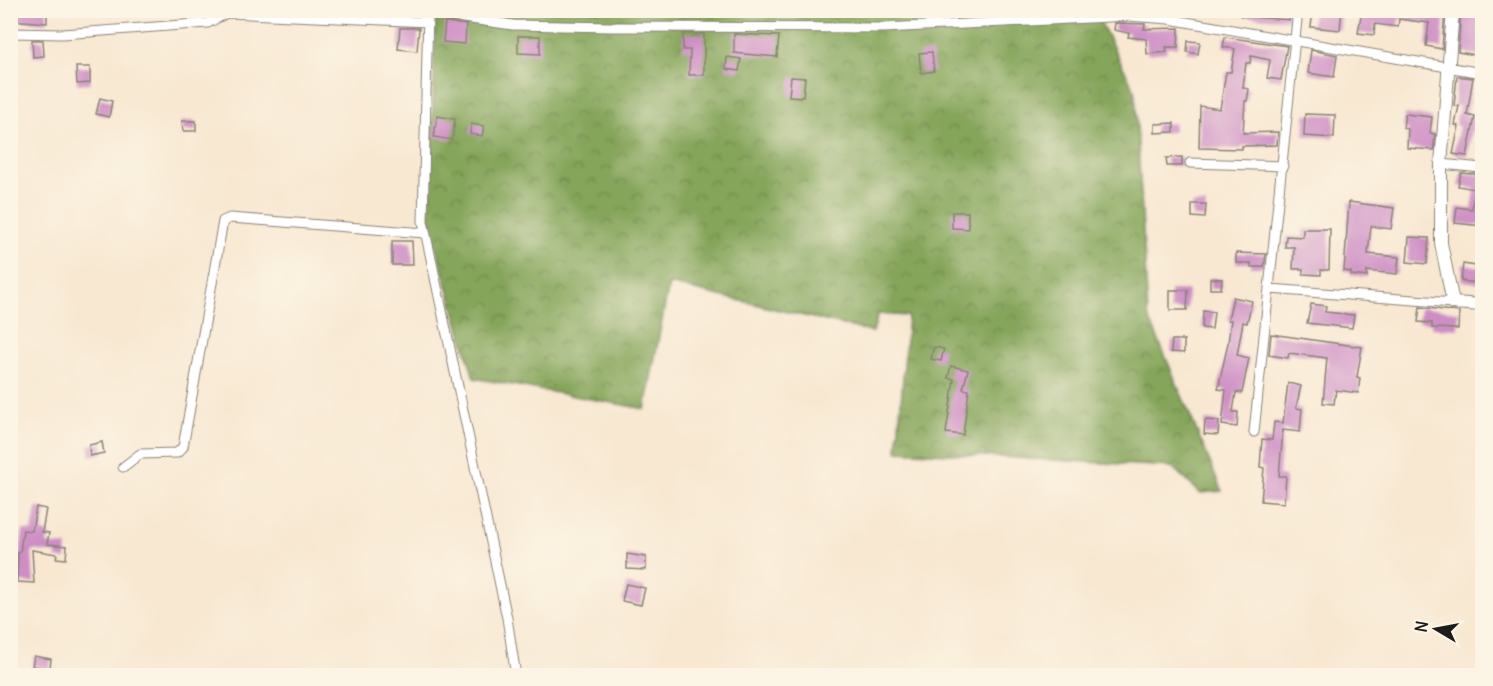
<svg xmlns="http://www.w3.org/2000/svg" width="1493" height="686" font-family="Delius,sans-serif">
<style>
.forest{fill:url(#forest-crowns);stroke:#50603b;stroke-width:1.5}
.building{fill:#ce8dc5}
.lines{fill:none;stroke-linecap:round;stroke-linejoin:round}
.minor-casing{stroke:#8a8277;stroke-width:11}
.tertiary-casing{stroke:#8a8277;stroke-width:14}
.minor{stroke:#fff;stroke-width:9}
.tertiary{stroke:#fff;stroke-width:12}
</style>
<defs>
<pattern id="forest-crowns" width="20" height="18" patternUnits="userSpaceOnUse" patternTransform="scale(1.5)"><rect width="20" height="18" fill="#85a55a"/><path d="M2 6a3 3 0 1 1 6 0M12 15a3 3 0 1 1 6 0" fill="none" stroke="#6c864a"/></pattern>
</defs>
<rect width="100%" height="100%" fill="#fcf5e5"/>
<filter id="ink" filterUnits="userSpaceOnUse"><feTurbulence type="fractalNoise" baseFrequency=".0167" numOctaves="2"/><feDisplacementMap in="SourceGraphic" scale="12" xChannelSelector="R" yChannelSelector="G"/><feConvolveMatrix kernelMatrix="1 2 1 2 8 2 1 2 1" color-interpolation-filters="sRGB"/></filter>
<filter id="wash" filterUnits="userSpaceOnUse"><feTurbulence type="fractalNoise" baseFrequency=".008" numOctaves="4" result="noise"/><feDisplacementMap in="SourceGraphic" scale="24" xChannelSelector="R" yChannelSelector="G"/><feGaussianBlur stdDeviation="1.35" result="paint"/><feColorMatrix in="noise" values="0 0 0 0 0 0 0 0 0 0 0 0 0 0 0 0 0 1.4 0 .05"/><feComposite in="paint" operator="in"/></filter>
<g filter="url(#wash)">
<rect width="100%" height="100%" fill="#f8e8d2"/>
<!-- forest -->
<path class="forest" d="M436,11H1095L1135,91L1148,315L1222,491L1200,493L1172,467L897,451L908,316L878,314L873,332L669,284L645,409L474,378L429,224Z"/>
<g id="blocks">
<!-- building -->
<path class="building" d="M10,10H47V23L10,20Z
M1242,10H1290L1289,20L1241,16Z
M1313,10H1342L1340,30L1311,27Z
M1362,10H1445L1442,49L1426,46L1429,23L1399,19L1398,27L1375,24L1374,35L1358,33Z
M1461,10H1482V56L1458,52Z
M445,22L466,25L465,44L443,42Z
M1115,23L1145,24L1144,29L1179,28L1178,47H1166L1167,52L1147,54L1146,39L1128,37L1129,33L1114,30Z
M400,28H419L417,51L398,49Z
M683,34H704V75H689L690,50H683Z
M734,34L779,36L777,57L734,53Z
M518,36H540V54L518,53Z
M1225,37L1287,46L1281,80L1267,78L1270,60L1251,56L1250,63H1246L1243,88L1249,89L1247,101H1245L1243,133L1278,132L1277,145L1242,146V149L1199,148L1200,106L1220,109L1226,72H1231L1235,49L1223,47Z
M32,40H43L44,56L33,57Z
M1188,41L1200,42L1198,54L1187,52Z
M1311,50L1337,55L1334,77L1308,73Z
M932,52L934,71L921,73L919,53Z
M727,57L741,59L739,71L726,69Z
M76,67H90V83L77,84Z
M1457,76L1473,78L1467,115L1475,117L1467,156L1453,154L1459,126L1455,125L1459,106H1454Z
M791,77L805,78L803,97L789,96Z
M100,98L112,101L109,117L96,114Z
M1305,114L1335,115L1334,138L1304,136Z
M1405,114L1432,117L1430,133L1435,134L1434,150L1407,148L1408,129L1403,128Z
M437,116L455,119L452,140L434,137Z
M182,121H196V131H183Z
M1174,123V132L1155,133V124Z
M471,124L484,126L482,136L470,134Z
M1182,157V166H1167L1166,158Z
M1461,173L1482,175V226L1455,223L1457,207L1472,209L1475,189L1458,186Z
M1349,202L1394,208L1391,229L1371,226L1368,254L1399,257L1397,274L1367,271V277L1351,275V272L1344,271Z
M1192,204H1206L1205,218L1192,217Z
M952,212H968V229L952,228Z
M1303,229H1330L1329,270H1321V275L1303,274V269H1293L1294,247H1285L1286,236L1303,237Z
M1409,237L1429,238L1427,264L1407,262Z
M392,241H412L413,265H392Z
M1236,253L1266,254L1264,267H1251V263H1236Z
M1463,264L1482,267V281L1479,283L1461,281Z
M1210,278L1222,279L1221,289H1210Z
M1170,290H1188L1187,310H1170Z
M1233,297L1252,301L1247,323L1243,322L1237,355L1249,358L1242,393L1236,392L1233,412H1238L1237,427L1222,425L1226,390L1218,389L1228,343L1231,320H1228Z
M1311,304L1326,306L1325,312L1354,315L1352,328L1307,323Z
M1420,307L1459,312L1458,329L1432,328V323L1418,322Z
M1203,311L1214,312L1212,329L1202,328Z
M1271,334L1362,347L1357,377L1360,378L1358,393L1336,390L1334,404L1323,403L1327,358L1289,353L1288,358L1269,355Z
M1172,340H1184V353L1171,352Z
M934,347L944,349L941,361L931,359Z
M951,366L968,370L963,389L969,390L963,435L946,433L954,379L948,378Z
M1288,383L1301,386L1296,408L1302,409L1300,432L1283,430L1279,476H1286L1284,503L1261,501L1264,468L1260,467L1262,439L1272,440L1274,422L1283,423Z
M1205,420L1219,421L1218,435L1204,434Z
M102,442L104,453L90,456L89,445Z
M36,507L46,509L42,532L49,533L47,544L67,546L66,559L56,558L57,554L32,550L34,583L17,582L18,552H20L23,530L32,531Z
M627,554L646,557V570L627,569Z
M626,584L645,588L641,605L622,601Z
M34,656L51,659L50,668L32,666Z"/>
</g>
</g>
<g filter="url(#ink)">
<use href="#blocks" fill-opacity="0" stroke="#8a8277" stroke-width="1.5"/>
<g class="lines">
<!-- minor casing -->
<g class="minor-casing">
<path id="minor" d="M428,10L423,221L507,618L516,676
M428,13L513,25L611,27L884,28L1129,16L1169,19L1482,73
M10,33L63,34L208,23L227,13L428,22
M1190,163L1283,166
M1441,164L1482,168
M1270,289L1453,303
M1254,432L1298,10
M123,467L140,454L177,453L183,447L223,221L230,218L425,233"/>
</g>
<!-- tertiary casing -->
<g class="tertiary-casing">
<path id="tertiary" d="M1453,10L1441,164V243L1453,303L1482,305"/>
</g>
<!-- minor -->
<use href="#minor" class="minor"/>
<!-- tertiary -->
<use href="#tertiary" class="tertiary"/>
</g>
</g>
<!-- margin -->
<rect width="1493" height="686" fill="none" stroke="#fcf5e5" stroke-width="36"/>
<!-- north arrow -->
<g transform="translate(1436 629) rotate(280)" stroke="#fcf5e5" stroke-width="4.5" paint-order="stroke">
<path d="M0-4.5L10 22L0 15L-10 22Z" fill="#1c1c1c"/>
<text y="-9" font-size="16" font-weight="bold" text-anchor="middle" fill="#1c1c1c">N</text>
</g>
</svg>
